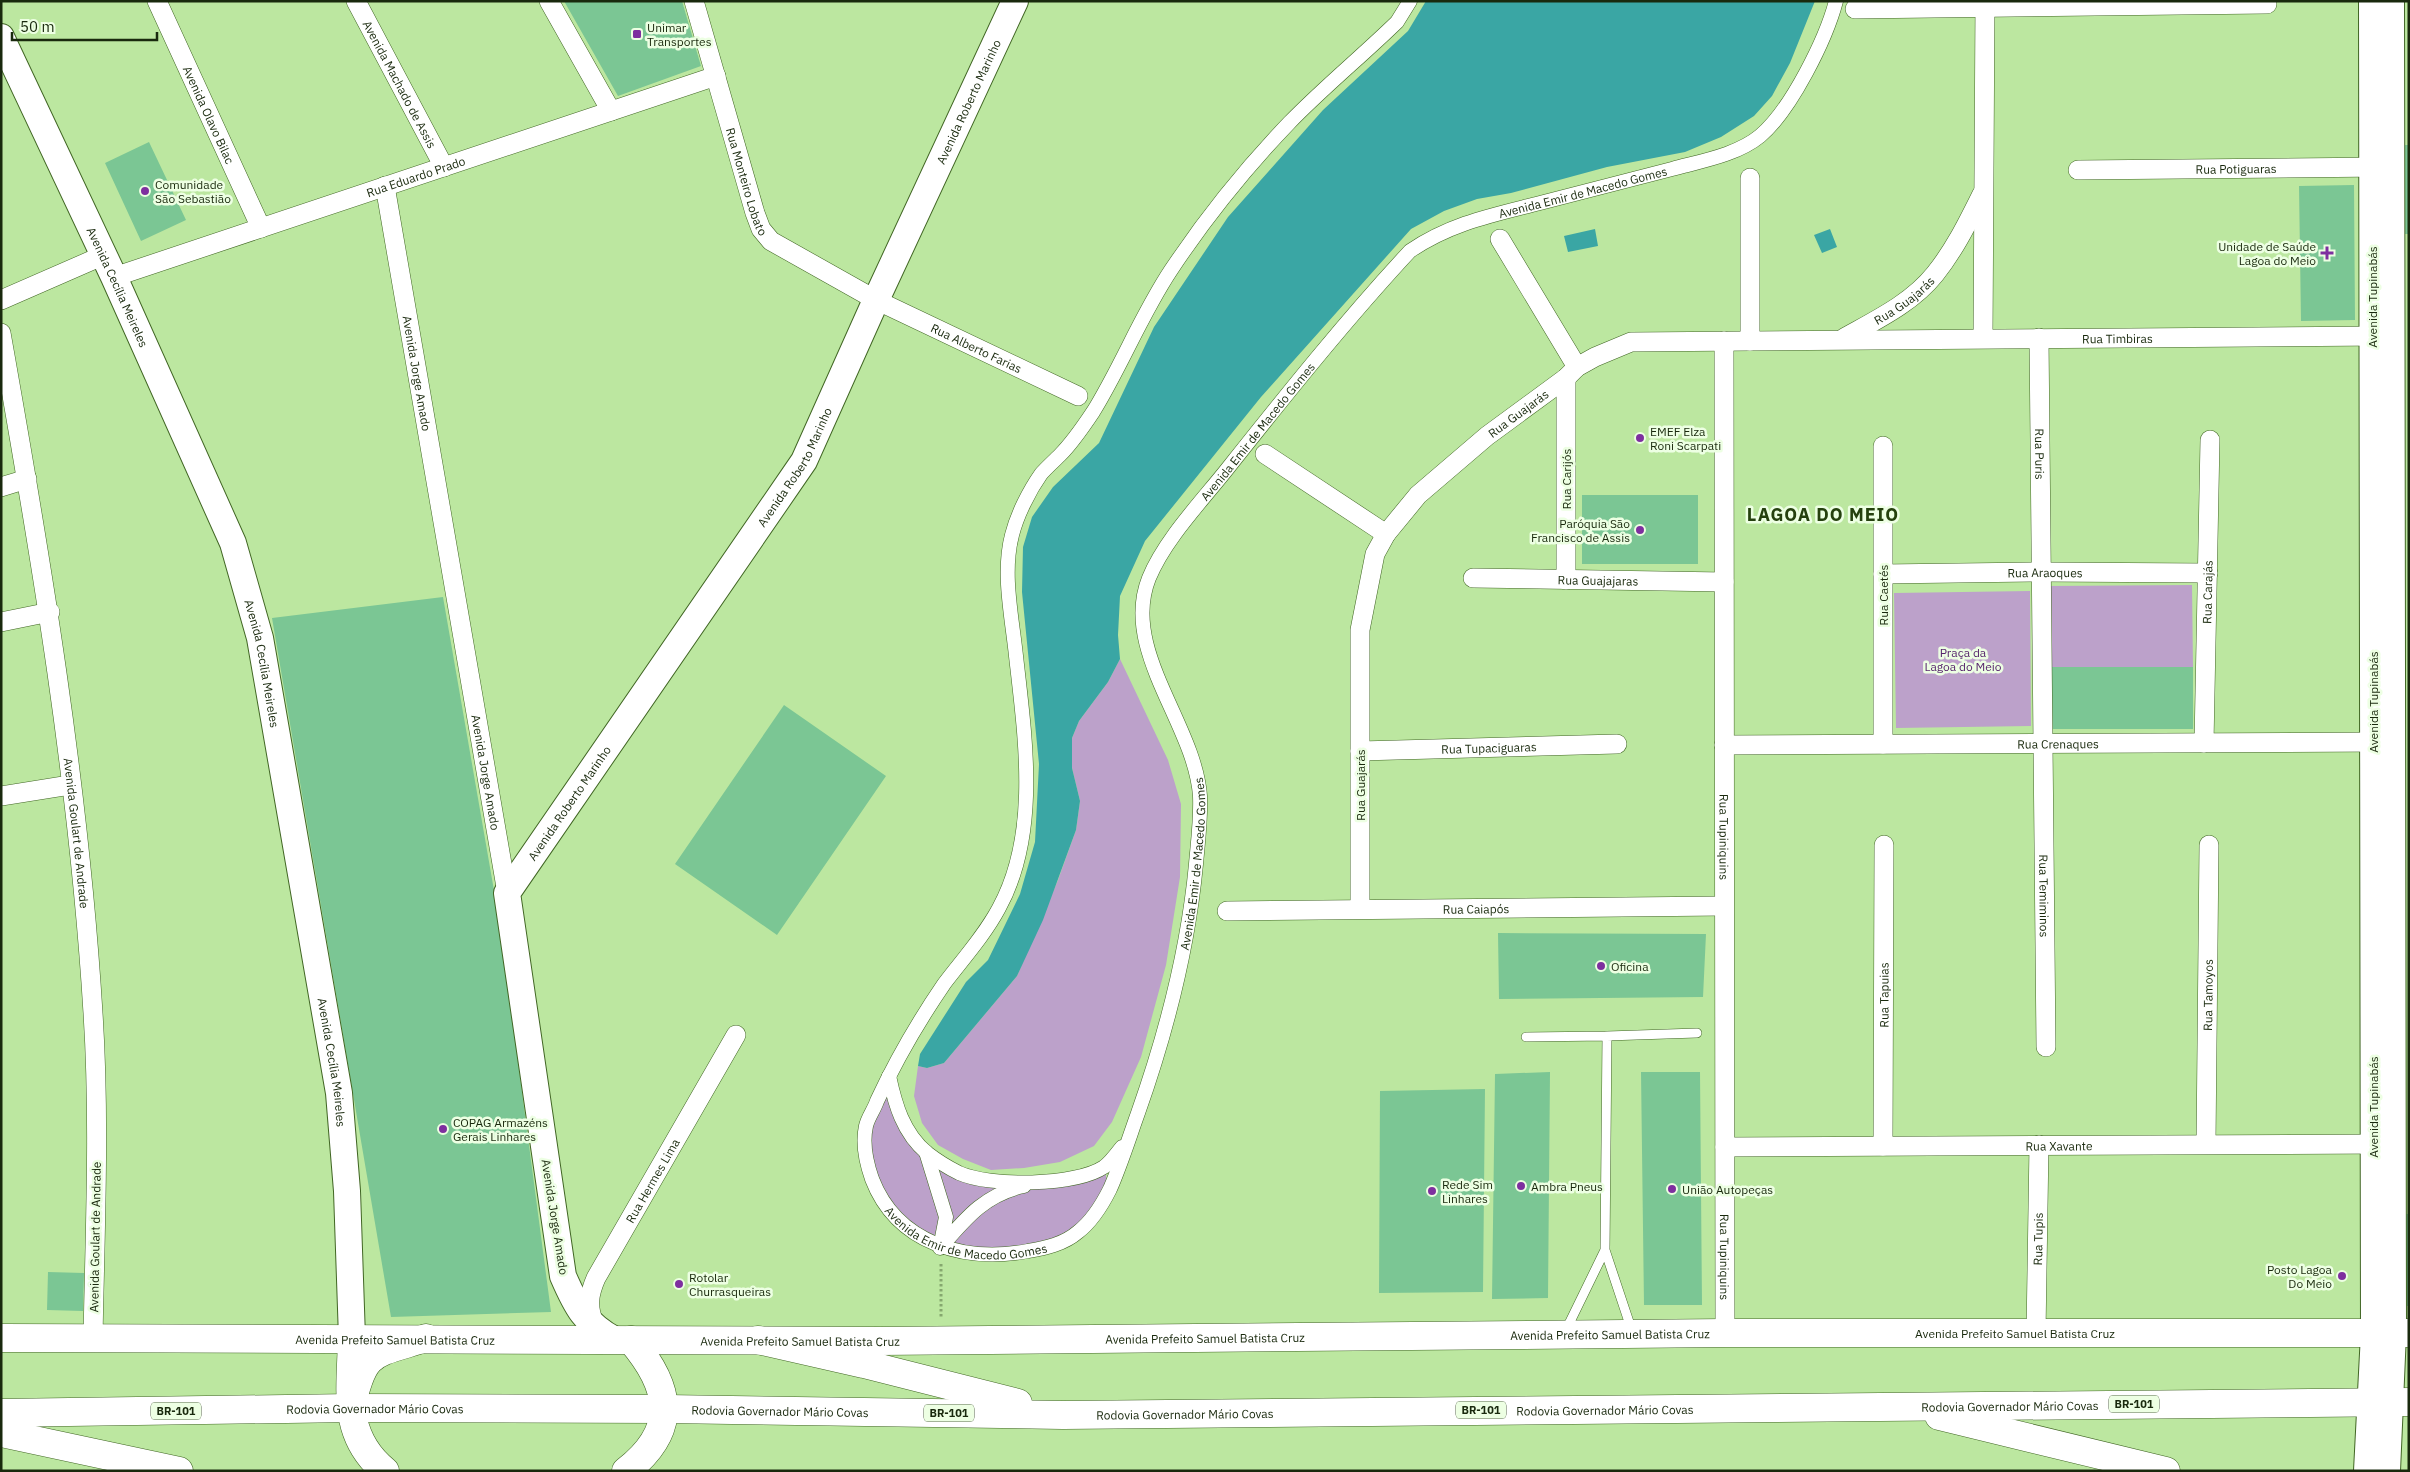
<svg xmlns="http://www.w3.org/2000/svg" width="2410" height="1472" font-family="'IBM Plex Sans',sans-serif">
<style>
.green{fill:#bca1ca}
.water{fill:#3aa6a4}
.building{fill:#7bc694}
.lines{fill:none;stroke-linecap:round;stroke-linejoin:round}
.service-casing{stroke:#416624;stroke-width:10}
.pedestrian-casing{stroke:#416624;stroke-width:15}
.minor-casing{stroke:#416624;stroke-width:20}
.secondary-casing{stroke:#416624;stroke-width:28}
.primary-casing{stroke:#416624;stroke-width:29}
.trunk-casing{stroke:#416624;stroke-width:29}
.path{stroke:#85a76e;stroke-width:3;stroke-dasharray:2.5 2.5;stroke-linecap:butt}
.service{stroke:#fff;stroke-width:9}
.pedestrian{stroke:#fff;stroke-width:14}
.minor{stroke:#fff;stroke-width:19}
.secondary{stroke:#fff;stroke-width:26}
.primary{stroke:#fff;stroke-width:28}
.trunk{stroke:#fff;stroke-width:28}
.poi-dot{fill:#7e2f9f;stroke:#edffe3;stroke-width:2}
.labels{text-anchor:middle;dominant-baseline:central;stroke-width:5;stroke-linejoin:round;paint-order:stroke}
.shield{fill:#edffe3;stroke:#59694d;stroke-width:1}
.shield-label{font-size:11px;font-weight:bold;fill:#19290d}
.poi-label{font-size:12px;fill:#19290d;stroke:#edffe3;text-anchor:start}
.street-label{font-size:12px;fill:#19290d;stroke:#edffe3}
.park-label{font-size:12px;fill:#56246c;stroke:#edffe3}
.district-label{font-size:18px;font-weight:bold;letter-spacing:1px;fill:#25410e;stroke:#edffe3}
</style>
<rect width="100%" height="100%" fill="#bce7a0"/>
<!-- green -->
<path class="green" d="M2192,585L2193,667H2049V586Z
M2030,591L2031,726L1896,728L1894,593Z
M1120,659L1168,760L1181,804L1180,877L1166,965L1141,1057L1112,1122L1094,1146L1060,1162L1024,1168L991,1170L963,1159L938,1145L922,1123L914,1096L918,1066L927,1068L944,1063L1017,976L1058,880L1076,830L1080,801L1072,768V738L1079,721L1108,682Z
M889,1076L909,1131L960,1173L1040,1182L1105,1166L1108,1193L1080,1231L1023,1253L925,1240L876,1190L866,1126Z"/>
<!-- water -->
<path class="water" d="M1426,1H1815L1790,63L1772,96L1754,116L1721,137L1685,152L1607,167L1511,193L1477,199L1444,211L1411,229L1261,397L1145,541L1120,596L1118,635L1120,659L1108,682L1079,721L1072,738V768L1080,801L1076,830L1043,920L1017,976L944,1063L927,1068L918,1066L920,1054L966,982L988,960L1020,894L1035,842L1039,764L1022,592L1023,547L1032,517L1053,487L1099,443L1154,327L1228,217L1323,110L1408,31Z
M1595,229L1598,246L1568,252L1564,236Z
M1830,229L1837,247L1822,253L1814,235Z"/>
<!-- building -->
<path class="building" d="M564,1H682L701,66L618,96Z
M149,142L186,220L141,241L105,163Z
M2403,145H2409V234H2404Z
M2354,185L2355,320L2301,321L2299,186Z
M1582,495H1698V564H1582Z
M443,597L500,925L551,1312L391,1317L272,618Z
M2049,667H2193V729H2049Z
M784,705L886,776L777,935L675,864Z
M1498,933L1706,934L1703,997L1499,999Z
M1550,1072L1548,1298L1492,1299L1495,1074Z
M1641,1072H1700L1702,1305H1644Z
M1485,1089L1483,1292L1379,1293L1380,1091Z
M2405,1214H2409V1306H2407Z
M48,1272L84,1273L83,1311L47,1310Z"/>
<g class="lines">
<!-- service casing -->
<g class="service-casing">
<path id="service" d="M1526,1037L1607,1036
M1566,1330L1605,1250
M1632,1331L1605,1250L1607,1036L1697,1033"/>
</g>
<!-- pedestrian casing -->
<g class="pedestrian-casing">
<g id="pedestrian">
<path id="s1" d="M1410,1L1397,22C1362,56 1323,88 1289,123C1246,168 1205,219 1171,270C1141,315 1121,367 1093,412C1083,427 1072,443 1060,455C1056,459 1044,470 1041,474C1029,491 1017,515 1012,535C1002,573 1012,617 1016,656C1025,737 1040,833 999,908C984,936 963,959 944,984C918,1022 896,1060 877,1101C874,1110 868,1117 866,1126C862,1144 866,1162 872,1179C897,1244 965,1263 1028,1251C1046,1248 1064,1244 1078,1232C1091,1222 1103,1203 1110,1189C1121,1164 1129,1138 1138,1113C1167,1031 1188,950 1196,864C1198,841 1201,819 1200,796C1195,724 1120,650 1149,578C1165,539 1202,501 1228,468C1286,395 1346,320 1410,251C1451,223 1493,215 1540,203C1584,192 1628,180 1672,169C1701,161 1737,155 1760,136C1791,110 1826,39 1836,1"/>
<path d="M889,1076C895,1104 903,1133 927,1153C936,1160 949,1168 959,1173C990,1187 1075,1186 1104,1167C1111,1162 1117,1153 1122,1147"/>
<path d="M926,1152L946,1217L940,1248C965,1219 985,1194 1024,1186"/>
</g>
</g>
<!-- minor casing -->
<g class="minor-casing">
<g id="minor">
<path id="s2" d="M157,1L261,228"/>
<path id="s3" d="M356,1L444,167"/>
<path d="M549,1L611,111"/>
<path id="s4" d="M694,1L755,213L761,229L771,241L876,300L1078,396"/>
<path d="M1855,9L2267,4"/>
<path id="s5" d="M2078,170L2385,167"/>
<path id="s6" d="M385,186L507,893"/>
<path d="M1500,239L1577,367"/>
<path id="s7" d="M114,277L716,76"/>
<path d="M1,300L104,255"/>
<path id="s8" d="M1,333C41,558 79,784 93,1013C100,1121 95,1230 93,1338"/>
<path id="s9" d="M1844,338C1876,320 1912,303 1935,274C1955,249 1968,222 1982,194"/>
<path d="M1983,338L1985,1"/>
<path id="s10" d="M2039,338L2046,1047"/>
<path id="s11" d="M1724,341L1725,1333"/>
<path d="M1750,341V178"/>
<path d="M1566,378V580"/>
<path d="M1265,454L1386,534"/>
<path d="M1,487L27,479"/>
<path id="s12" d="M1883,574L2041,572L2208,573"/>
<path id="s13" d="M1473,578L1724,582"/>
<path d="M1,622L50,612"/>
<path id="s14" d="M2204,743L2210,440"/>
<path d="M1883,744V446"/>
<path id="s15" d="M1724,745L2385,742"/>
<path id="s16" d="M1360,751L1617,744"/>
<path d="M1,796L70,785"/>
<path id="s17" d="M1360,909V630L1375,554L1386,534L1418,495L1487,436L1566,378L1577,367L1595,357L1631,342L2383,336"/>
<path id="s18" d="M1227,911L1724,906"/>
<path id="s19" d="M2206,1144L2209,845"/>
<path id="s20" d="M1883,1146L1884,845"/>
<path id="s21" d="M1725,1147L2387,1144"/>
<path id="s22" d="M594,1323C587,1306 589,1294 596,1278L736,1035"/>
<path id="s23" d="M2036,1333L2039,1145"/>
</g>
</g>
<!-- secondary casing -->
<g class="secondary-casing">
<g id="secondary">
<path id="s24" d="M1,37L114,277L233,543L260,638L339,1093L347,1191L352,1338"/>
<path id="s25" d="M615,1340C585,1324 576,1306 563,1276L507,893L804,461L876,300L1015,1"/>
<path d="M2367,1471L2374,1334L2372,1"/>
<path d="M2387,1471L2393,1333L2391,1"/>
</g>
</g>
<!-- primary casing -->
<g class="primary-casing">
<g id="primary">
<path id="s26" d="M1,1338L880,1341L1725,1333H2409"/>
<path d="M352,1338C351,1389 341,1435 385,1471"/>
<path d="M626,1471C680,1429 671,1387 631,1340"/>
</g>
</g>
<!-- trunk casing -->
<g class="trunk-casing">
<g id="trunk">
<path d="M758,1340L864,1364L1018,1403"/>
<path d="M351,1408C364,1349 372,1355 426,1338"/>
<path id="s27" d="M1,1413L351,1408L666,1409L1063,1415L2409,1402"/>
<path d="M1939,1416L2166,1471"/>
<path d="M1,1433L179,1471"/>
</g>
</g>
<!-- path -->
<path class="path" d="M941,1264V1317"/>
<!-- service -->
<use href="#service" class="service"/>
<!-- pedestrian -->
<use href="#pedestrian" class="pedestrian"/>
<!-- minor -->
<use href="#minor" class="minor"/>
<!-- secondary -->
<use href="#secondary" class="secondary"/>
<!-- primary -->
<use href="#primary" class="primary"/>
<!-- trunk -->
<use href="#trunk" class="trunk"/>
</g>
<!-- markers -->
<g class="poi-dot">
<rect x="632" y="29" width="10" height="10" rx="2.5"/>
<circle cx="145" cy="191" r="5"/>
<path d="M2324.5 245.5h5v5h5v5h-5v5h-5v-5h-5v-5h5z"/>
<circle cx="1640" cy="438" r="5"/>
<circle cx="1640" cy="530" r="5"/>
<circle cx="1601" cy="966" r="5"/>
<circle cx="443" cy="1129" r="5"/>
<circle cx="1521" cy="1186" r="5"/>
<circle cx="1672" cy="1189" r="5"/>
<circle cx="1432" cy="1191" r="5"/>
<circle cx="2342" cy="1276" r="5"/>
<circle cx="679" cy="1284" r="5"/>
</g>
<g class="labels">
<!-- shield labels -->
<g class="shield">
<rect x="2109" y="1395.5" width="50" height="17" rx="4"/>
<rect x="1456" y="1401.5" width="50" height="17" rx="4"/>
<rect x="151" y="1402.5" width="50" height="17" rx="4"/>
<rect x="924" y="1404.5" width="50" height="17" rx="4"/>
</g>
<g class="shield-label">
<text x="2134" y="1404">BR-101</text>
<text x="1481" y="1410">BR-101</text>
<text x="176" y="1411">BR-101</text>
<text x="949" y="1413">BR-101</text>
</g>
<!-- poi labels -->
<g class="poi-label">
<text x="647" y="27">Unimar<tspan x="647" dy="14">Transportes</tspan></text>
<text x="155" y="184">Comunidade<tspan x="155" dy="14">São Sebastião</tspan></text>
<text x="2316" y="246" text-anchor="end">Unidade de Saúde<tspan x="2316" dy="14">Lagoa do Meio</tspan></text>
<text x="1650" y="431">EMEF Elza<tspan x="1650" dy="14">Roni Scarpati</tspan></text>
<text x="1630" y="523" text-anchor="end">Paróquia São<tspan x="1630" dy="14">Francisco de Assis</tspan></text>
<text x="1611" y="966">Oficina</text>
<text x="453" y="1122">COPAG Armazéns<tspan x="453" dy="14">Gerais Linhares</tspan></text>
<text x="1442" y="1184">Rede Sim<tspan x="1442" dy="14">Linhares</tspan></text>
<text x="1531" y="1186">Ambra Pneus</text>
<text x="1682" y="1189">União Autopeças</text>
<text x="2332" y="1269" text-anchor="end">Posto Lagoa<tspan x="2332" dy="14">Do Meio</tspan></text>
<text x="689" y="1277">Rotolar<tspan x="689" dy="14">Churrasqueiras</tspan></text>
</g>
<!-- street labels -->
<g class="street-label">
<text stroke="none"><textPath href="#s3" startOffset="94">Avenida Machado de Assis</textPath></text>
<text stroke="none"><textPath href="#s25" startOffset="1391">Avenida Roberto Marinho</textPath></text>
<text stroke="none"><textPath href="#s2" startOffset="125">Avenida Olavo Bilac</textPath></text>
<text stroke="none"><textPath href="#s5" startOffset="158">Rua Potiguaras</textPath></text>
<text stroke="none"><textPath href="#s7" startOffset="318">Rua Eduardo Prado</textPath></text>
<text stroke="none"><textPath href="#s4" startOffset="188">Rua Monteiro Lobato</textPath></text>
<text stroke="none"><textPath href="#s1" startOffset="2894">Avenida Emir de Macedo Gomes</textPath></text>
<text stroke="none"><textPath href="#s24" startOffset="276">Avenida Cecília Meireles</textPath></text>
<text transform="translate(2372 297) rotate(-90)">Avenida Tupinabás</text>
<text stroke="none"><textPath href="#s9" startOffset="71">Rua Guajarás</textPath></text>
<text stroke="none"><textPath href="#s17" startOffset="1180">Rua Timbiras</textPath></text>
<text stroke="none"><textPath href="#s4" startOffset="485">Rua Alberto Farias</textPath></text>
<text stroke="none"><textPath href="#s6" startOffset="190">Avenida Jorge Amado</textPath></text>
<text stroke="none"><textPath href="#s17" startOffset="559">Rua Guajarás</textPath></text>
<text stroke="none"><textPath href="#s1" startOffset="2474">Avenida Emir de Macedo Gomes</textPath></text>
<text stroke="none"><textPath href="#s10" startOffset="116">Rua Puris</textPath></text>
<text stroke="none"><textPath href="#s25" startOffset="986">Avenida Roberto Marinho</textPath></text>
<text transform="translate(1566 479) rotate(-90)">Rua Carijós</text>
<text stroke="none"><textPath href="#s12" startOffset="162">Rua Araoques</textPath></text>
<text stroke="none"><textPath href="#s13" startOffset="125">Rua Guajajaras</textPath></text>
<text stroke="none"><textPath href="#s14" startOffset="151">Rua Carajás</textPath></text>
<text transform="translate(1883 595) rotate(-90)">Rua Caetés</text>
<text stroke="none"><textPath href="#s24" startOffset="681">Avenida Cecília Meireles</textPath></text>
<text transform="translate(2373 702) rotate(-90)">Avenida Tupinabás</text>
<text stroke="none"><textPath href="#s15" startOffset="334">Rua Crenaques</textPath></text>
<text stroke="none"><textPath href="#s16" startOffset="129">Rua Tupaciguaras</textPath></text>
<text stroke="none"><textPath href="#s6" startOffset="595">Avenida Jorge Amado</textPath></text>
<text transform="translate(1360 785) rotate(-90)">Rua Guajarás</text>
<text stroke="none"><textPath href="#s25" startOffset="581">Avenida Roberto Marinho</textPath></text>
<text stroke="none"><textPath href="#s8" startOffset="506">Avenida Goulart de Andrade</textPath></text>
<text stroke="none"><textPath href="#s11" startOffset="496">Rua Tupiniquins</textPath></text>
<text stroke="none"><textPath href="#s1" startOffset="1994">Avenida Emir de Macedo Gomes</textPath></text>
<text stroke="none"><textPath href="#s10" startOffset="558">Rua Temiminos</textPath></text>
<text stroke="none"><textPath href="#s18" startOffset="249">Rua Caiapós</textPath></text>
<text stroke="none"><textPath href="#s20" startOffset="151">Rua Tapuias</textPath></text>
<text stroke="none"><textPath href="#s19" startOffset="149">Rua Tamoyos</textPath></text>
<text stroke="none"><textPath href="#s24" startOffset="1086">Avenida Cecília Meireles</textPath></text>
<text transform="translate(2373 1107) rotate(-90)">Avenida Tupinabás</text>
<text stroke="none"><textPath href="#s21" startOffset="334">Rua Xavante</textPath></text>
<text stroke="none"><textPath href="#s22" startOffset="159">Rua Hermes Lima</textPath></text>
<text transform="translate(555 1217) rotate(81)">Avenida Jorge Amado</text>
<text stroke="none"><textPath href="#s1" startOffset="1481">Avenida Emir de Macedo Gomes</textPath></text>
<text transform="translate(95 1237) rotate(-89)">Avenida Goulart de Andrade</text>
<text stroke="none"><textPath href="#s23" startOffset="94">Rua Tupis</textPath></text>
<text stroke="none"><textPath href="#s11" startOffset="916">Rua Tupiniquins</textPath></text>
<text stroke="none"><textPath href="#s26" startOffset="2014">Avenida Prefeito Samuel Batista Cruz</textPath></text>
<text stroke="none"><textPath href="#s26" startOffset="1609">Avenida Prefeito Samuel Batista Cruz</textPath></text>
<text stroke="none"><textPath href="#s26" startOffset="394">Avenida Prefeito Samuel Batista Cruz</textPath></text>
<text stroke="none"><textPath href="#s26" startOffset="1204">Avenida Prefeito Samuel Batista Cruz</textPath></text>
<text stroke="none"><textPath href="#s26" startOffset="799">Avenida Prefeito Samuel Batista Cruz</textPath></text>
<text stroke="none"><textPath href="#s27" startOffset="2009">Rodovia Governador Mário Covas</textPath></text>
<text stroke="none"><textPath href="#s27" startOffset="374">Rodovia Governador Mário Covas</textPath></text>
<text stroke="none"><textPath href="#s27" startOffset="1604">Rodovia Governador Mário Covas</textPath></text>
<text stroke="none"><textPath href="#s27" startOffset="779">Rodovia Governador Mário Covas</textPath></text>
<text stroke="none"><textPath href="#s27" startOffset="1184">Rodovia Governador Mário Covas</textPath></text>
</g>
<!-- park labels -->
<g class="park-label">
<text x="1963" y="652">Praça da<tspan x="1963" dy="14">Lagoa do Meio</tspan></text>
</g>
<!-- district labels -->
<g class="district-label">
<text x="1823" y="514">LAGOA DO MEIO</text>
</g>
</g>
<!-- border -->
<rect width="2410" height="1472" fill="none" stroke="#19290d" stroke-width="5"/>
<!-- scale -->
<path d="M12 32v8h145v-8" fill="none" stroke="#19290d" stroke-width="2.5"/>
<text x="20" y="32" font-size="15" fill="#19290d" stroke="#edffe3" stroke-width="4" paint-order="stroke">50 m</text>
</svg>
